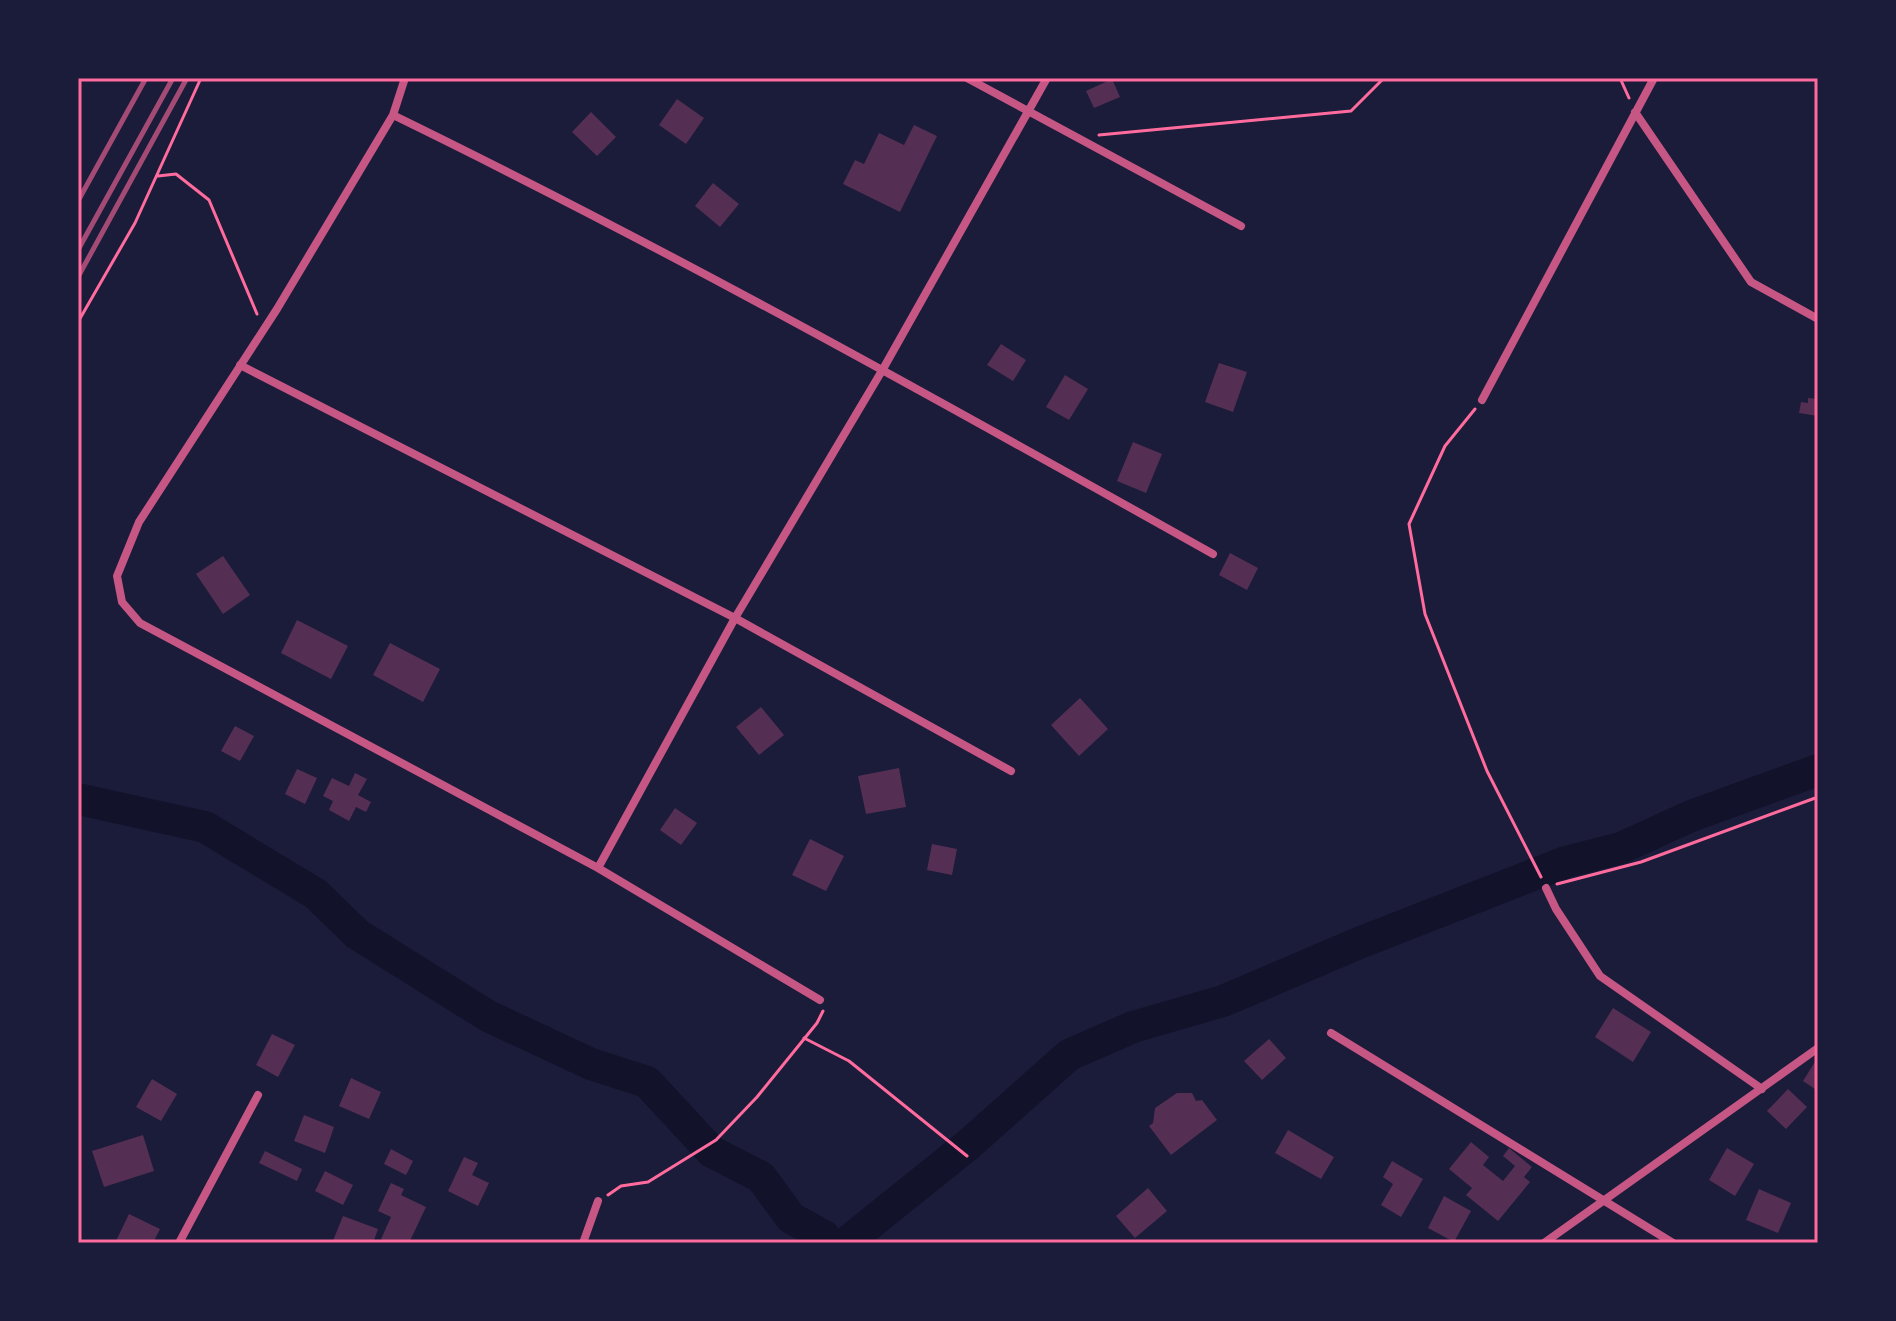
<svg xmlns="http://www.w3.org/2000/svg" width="1896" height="1321" font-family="Helvetica,sans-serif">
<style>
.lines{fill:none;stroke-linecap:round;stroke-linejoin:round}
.river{stroke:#12122b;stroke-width:32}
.building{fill:#542f53}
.path{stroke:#ff6b9d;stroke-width:3}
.minor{stroke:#c65784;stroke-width:8}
.rail{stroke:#a44b75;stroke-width:5}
.neatline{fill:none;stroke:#ff6b9d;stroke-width:3}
</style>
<rect width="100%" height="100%" fill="#1b1b3a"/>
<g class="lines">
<!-- river -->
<path class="river" d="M78,799L205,827L316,894L357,934L488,1016L591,1064L647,1082L712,1152L761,1177L791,1218L824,1236L826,1243
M846,1243L968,1145L1069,1055L1133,1027L1223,1001L1359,943L1566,862L1621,848L1691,816L1818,770"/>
</g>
<!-- building -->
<path class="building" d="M1112,79L1120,97L1094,108L1086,91Z
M677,99L704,118L686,144L659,125Z
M591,112L616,137L597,156L572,132Z
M914,125L937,136L900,212L843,184L855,160L864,164L879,133L904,145Z
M713,183L739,204L720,227L695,206Z
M1001,344L1026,360L1013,381L987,365Z
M1219,363L1247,372L1233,412L1205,402Z
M1065,375L1088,389L1069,420L1046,407Z
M1808,398L1818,399V416L1799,413L1801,402L1808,403Z
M1133,442L1162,454L1146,493L1117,481Z
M1230,553L1258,568L1247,590L1219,575Z
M223,556L250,595L223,614L196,574Z
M297,620L348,646L331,679L281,653Z
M390,643L440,669L423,702L373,675Z
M1080,698L1108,729L1079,756L1051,725Z
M761,707L784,735L759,755L736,727Z
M235,726L254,736L240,761L221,751Z
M899,768L906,807L866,814L858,776Z
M297,769L317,778L305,804L285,794Z
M355,773L367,779L358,795L371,802L366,812L356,807L349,821L329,810L333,801L323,796L332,778L349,786Z
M675,808L697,823L681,845L660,830Z
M810,839L844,856L826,891L792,875Z
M932,844L957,849L952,875L927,870Z
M1613,1008L1651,1032L1633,1062L1595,1037Z
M272,1034L295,1045L278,1077L256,1065Z
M1269,1039L1286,1058L1262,1080L1244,1061Z
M1818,1057V1091L1803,1081Z
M351,1078L381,1092L369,1119L339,1106Z
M152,1079L177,1094L161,1121L136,1107Z
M1788,1089L1807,1107L1786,1129L1767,1111Z
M1177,1093H1192L1196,1101L1202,1100L1217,1120L1171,1155L1149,1126L1153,1123L1155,1108Z
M304,1115L334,1127L325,1153L294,1141Z
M1288,1130L1334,1157L1321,1179L1275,1153Z
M143,1135L154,1171L104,1187L92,1151Z
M1471,1142L1489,1157L1483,1165L1503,1181L1515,1166L1503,1156L1509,1148L1532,1167L1524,1177L1530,1182L1498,1221L1466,1195L1472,1188L1449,1169Z
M1727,1148L1754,1164L1735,1196L1709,1180Z
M391,1149L413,1161L406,1175L384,1164Z
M265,1151L302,1169L297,1181L259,1163Z
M464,1157L478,1163L472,1175L489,1183L478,1206L448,1191Z
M1392,1161L1423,1179L1401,1217L1381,1205L1393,1184L1383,1177Z
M325,1171L353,1185L343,1205L315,1191Z
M391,1183L404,1189L401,1195L426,1207L409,1243H390L381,1239L391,1217L378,1211Z
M1148,1188L1167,1211L1135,1238L1116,1216Z
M1759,1189L1791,1203L1778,1233L1746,1220Z
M1444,1196L1471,1211L1454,1242L1428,1228Z
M129,1214L160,1229L153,1243H115Z
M343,1216L378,1229L373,1243H332Z"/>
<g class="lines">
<!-- path -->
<path class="path" d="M1620,78L1629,98
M1099,135L1351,111L1384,78
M158,176L176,174L209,200L257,314
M78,322L135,223L201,78
M1475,409L1445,446L1409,524L1425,614L1487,771L1541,877
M1557,884L1641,862L1818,797
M804,1038L849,1061L967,1156
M608,1195L621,1186L648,1182L716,1140L757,1097L817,1023L823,1011"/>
<!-- minor -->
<path class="minor" d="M405,78L393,115L277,309L139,522L117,576L122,602L140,623L598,868L820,1000
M967,78L1241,226
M1635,112L1751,282L1818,319
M393,115C672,251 942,402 1213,554
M240,365L735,618L1011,771
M1482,400L1654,78
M598,868L735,618L883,369L1047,78
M1546,888L1556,909L1600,976L1762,1089
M1331,1033L1673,1243
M179,1243L258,1095
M583,1243L598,1201
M1544,1243L1818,1048"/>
<!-- rail -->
<path class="rail" d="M78,201L146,78
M78,250L173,78
M78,277L187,78"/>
</g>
<!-- border -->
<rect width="1896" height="1321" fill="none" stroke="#1b1b3a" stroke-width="160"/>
<rect x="80" y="80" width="1736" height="1161" class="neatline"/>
</svg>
